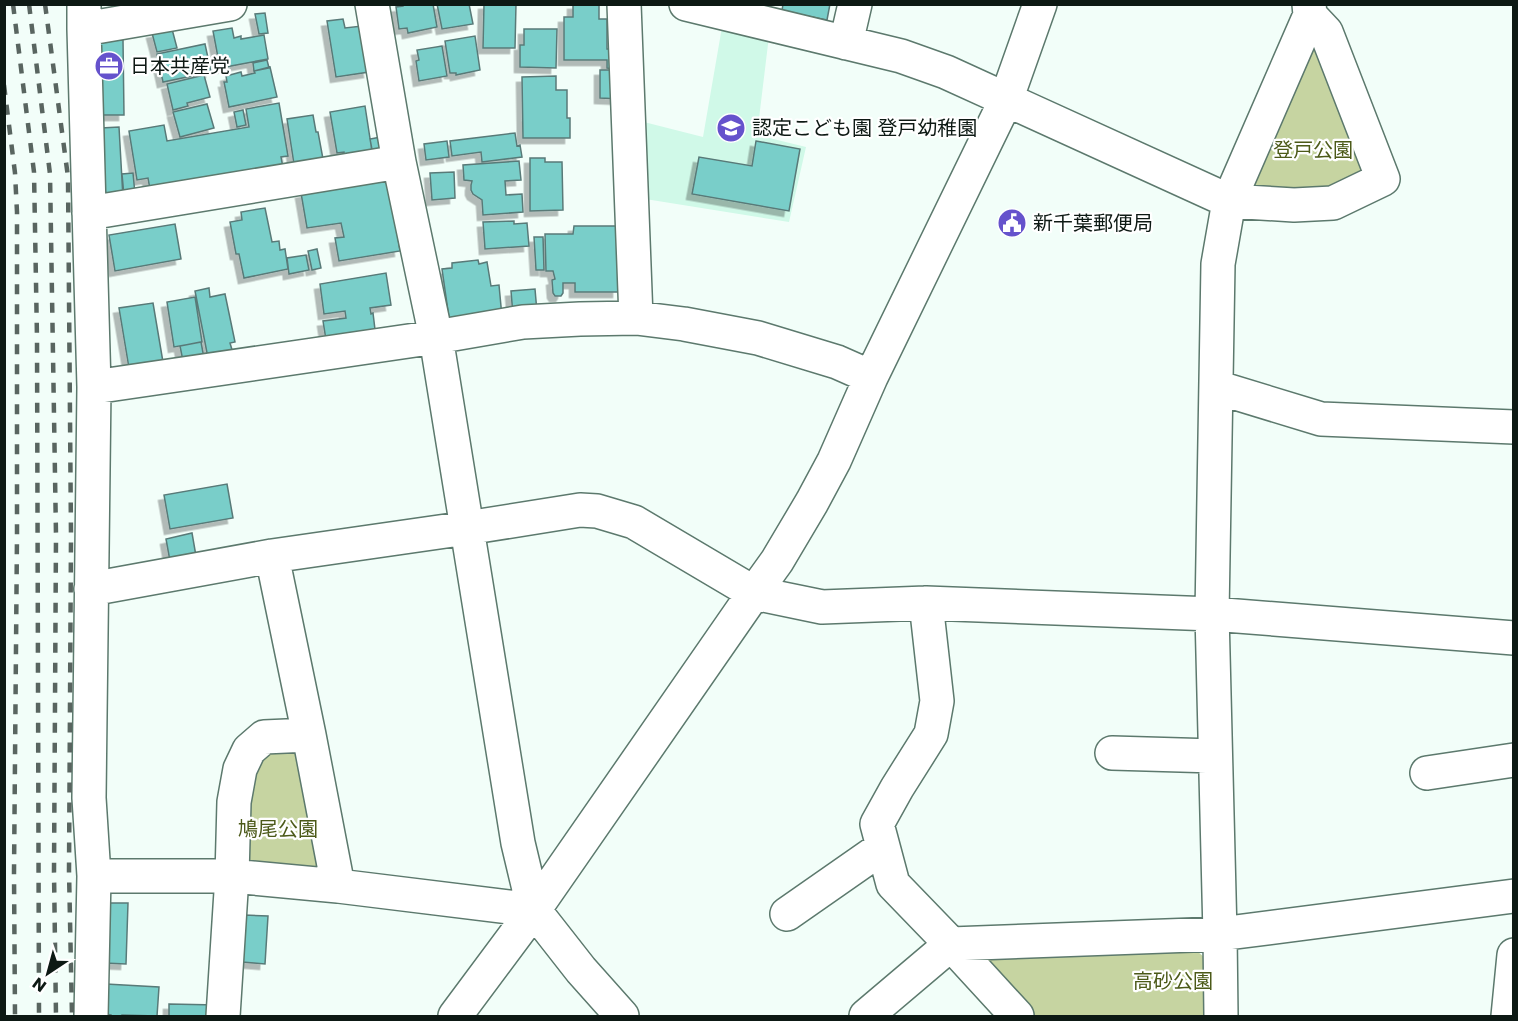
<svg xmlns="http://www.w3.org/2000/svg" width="1518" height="1021" font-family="Poppins,'Noto Sans JP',sans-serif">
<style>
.built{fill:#d0f9e8}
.green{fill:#c6d4a1}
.building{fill:#79cec9;stroke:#597a78;stroke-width:1.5;filter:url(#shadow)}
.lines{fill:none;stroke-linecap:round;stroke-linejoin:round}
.minor-casing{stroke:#5c796d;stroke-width:36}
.minor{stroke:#fff;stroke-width:33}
.rail{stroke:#596560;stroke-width:4.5;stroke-dasharray:10 10;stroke-linecap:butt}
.labels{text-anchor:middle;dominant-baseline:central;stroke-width:4.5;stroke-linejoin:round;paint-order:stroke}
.poi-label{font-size:20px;fill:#0d1914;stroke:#fff;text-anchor:start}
.park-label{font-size:20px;fill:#4c5a19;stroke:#fff}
</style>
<defs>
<filter id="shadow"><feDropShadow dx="-5.5" dy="5.5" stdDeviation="0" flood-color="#0004"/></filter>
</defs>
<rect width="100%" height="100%" fill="#f2fef9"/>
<!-- built -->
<path class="built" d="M722,27L769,36L757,135L806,147L789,222L639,198L640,121L703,137Z"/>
<!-- green -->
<path class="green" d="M1311,45H1320L1374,174L1332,197L1252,192L1248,174Z
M297,745L325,867L316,876L239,859L253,754Z
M1190,945L1212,964L1211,1016H1031L984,966L989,954Z"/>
<!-- building -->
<path class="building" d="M403,4H433L437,27L408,33L407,28L399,29L396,7L403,6Z
M437,4H469L473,24L442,29Z
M484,4H516L515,48H483Z
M573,4H599V19H607V49H618L617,69L607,68V60H564V17H573Z
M783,4H830L827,20L782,11Z
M265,13L268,33L259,34L255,14Z
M343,19L345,28L362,26L369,72L336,77L327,21Z
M232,28L234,38L241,36V39L264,35L268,59L220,68L213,31Z
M172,29L177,48L157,52L152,33Z
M524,29H557L556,68L520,67V45H524Z
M475,36L480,70L456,75V73H450L445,41Z
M99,40H123L124,115H100Z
M205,44L211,72L163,82L157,54Z
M442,46L447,76L419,81L416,61L419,60L417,50Z
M267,60L269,68L254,71L253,63Z
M270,67L277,97L229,107L224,82H227L226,76L241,72L242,76L255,73L254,71Z
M600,70H621V99L600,98Z
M204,75L210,97L187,103L188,106L173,110L167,84Z
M556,76V90H567V118H570V138H523L522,77Z
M279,103L288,156L281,157L284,173L151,195L148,178L137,180L129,131L164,125L167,141L249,127L246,109Z
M207,104L214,128L180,137L173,112Z
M365,106L373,158L345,163L344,152L337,153L330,112Z
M243,110L246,125L237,127L234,112Z
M313,115L316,132H318L323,159L294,164L287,119Z
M119,127L123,198L105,199L101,128Z
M515,133L517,146L520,145L522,157L482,162L481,152L452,156L450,141Z
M381,137L383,150L373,155L370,139Z
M447,141L449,157L426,160L424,144Z
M756,141L800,149L789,211L692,194L699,157L752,166Z
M530,158H545V162H562L563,210L530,211Z
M519,161L521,180L505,181L506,195L522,194L523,212L483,215L482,200L473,194L471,190V185L472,181L464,180L463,165Z
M454,172L455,198L432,200L430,173Z
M133,173L135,194L124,196L122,174Z
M379,178L390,186L400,251L339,261L335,238L344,237L341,223L307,228L301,193Z
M265,208L272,242L279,241L280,250L285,249L288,269L244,278L239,254H236L230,222L242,220L241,212Z
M514,221V224L527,223L529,246L485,249L483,222Z
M175,224L181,259L115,271L109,235Z
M574,226H618V292H575V283H563V293L561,296H555L553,293L552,280L555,279L553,271H546L545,234H573Z
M534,237H543L544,270H536Z
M317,249L321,268L312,270L308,251Z
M306,255L309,270L289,274L287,258Z
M478,260L479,264L487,262L491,286L499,285L502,317L484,315L449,318L442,269L452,268V263Z
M386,273L391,305L370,308L371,314L373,313L376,338L327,346L323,321L346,318L345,311L324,314L320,284Z
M209,288L210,297L225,294L235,342L230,343L233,353L208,358L195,291Z
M535,289L537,312L513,315L511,291Z
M195,297L202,342L174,347L167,302Z
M153,303L164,368L130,374L119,308Z
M201,342L204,358L183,361L180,346Z
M227,484L233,518L170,529L164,495Z
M192,533L196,556L170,561L166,539Z
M106,903H128L126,964L104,963Z
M244,915L268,916L265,964L242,962Z
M106,984L159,987L157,1016L122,1015V1016H111V1015L104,1014Z
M169,1004L217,1005V1016H169Z"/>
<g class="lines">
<!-- minor casing -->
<g class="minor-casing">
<path id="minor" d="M84,4V29L94,387L89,798L94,876L91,1016
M372,4L399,162L436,337L518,843L534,910L581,970L622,1016
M624,4L636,318
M686,4L901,56L946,72L1229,201L1294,205L1333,203L1383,179L1326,32L1310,15
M84,29L230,4
M846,43L855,4
M89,213L399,162
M94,387L436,337L523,322L580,319L636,318L684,324L758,338L837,362L871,377
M1216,387L1321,419L1514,427
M272,556L309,735L338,886
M91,589L272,556L467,528L580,510L597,511L634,522L754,593L822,607L926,603L1212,614L1514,638
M926,603L937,701L931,734L897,788L877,824L893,884L951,944L1017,1016
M1112,753L1215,756
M1427,773L1514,760
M94,876H232L338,886L534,910
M787,914L883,847
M223,1016L232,876L234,802L240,769L249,750L264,737L309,735
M455,1016L534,910L754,593L777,561L812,502L834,461L871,377L1006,100L1040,4
M866,1016L951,944L1220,934L1514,896
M1221,1016L1220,934L1212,614L1218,264L1229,201L1310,15L1309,4
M1508,1016L1514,955"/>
</g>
<!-- minor -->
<use href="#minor" class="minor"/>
<!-- rail -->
<path class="rail" d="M13,4L34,172L37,338L39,1016
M29,4L50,174L56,535L54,872L56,1016
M45,4L68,177L71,536L69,871L72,1016
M4,85L15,173L17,212V535L14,873L15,1016"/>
</g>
<!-- icons -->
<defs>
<g id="office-disc" transform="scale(1.5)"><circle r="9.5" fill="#6552cc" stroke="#fff"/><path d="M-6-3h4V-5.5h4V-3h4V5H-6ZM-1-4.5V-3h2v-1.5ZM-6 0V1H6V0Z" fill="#fff"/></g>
<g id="school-disc" transform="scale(1.5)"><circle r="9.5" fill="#6552cc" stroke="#fff"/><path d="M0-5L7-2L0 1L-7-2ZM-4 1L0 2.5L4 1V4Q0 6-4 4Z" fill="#fff"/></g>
<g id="civic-disc" transform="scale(1.5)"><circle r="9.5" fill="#6552cc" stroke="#fff"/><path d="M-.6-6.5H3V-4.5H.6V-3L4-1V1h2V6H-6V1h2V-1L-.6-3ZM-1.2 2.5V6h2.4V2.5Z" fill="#fff"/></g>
</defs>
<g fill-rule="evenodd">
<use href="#office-disc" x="109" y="66"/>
<use href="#school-disc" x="731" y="128"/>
<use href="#civic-disc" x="1012" y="223"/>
</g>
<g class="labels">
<!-- poi labels -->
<g class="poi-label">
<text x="130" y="66">日本共産党</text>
<text x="752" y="128">認定こども園 登戸幼稚園</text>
<text x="1033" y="223">新千葉郵便局</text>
</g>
<!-- park labels -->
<g class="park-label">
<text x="1313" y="150">登戸公園</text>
<text x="278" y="829">鳩尾公園</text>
<text x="1173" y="981">高砂公園</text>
</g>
</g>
<!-- border -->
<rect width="1518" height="1021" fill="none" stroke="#0d1914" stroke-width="12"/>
<!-- north arrow -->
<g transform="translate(48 973) rotate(216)" stroke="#ffffff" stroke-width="4.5" paint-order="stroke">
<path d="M0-4.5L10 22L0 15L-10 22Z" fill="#0d1914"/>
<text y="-9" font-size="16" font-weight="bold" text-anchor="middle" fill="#0d1914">N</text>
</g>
</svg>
